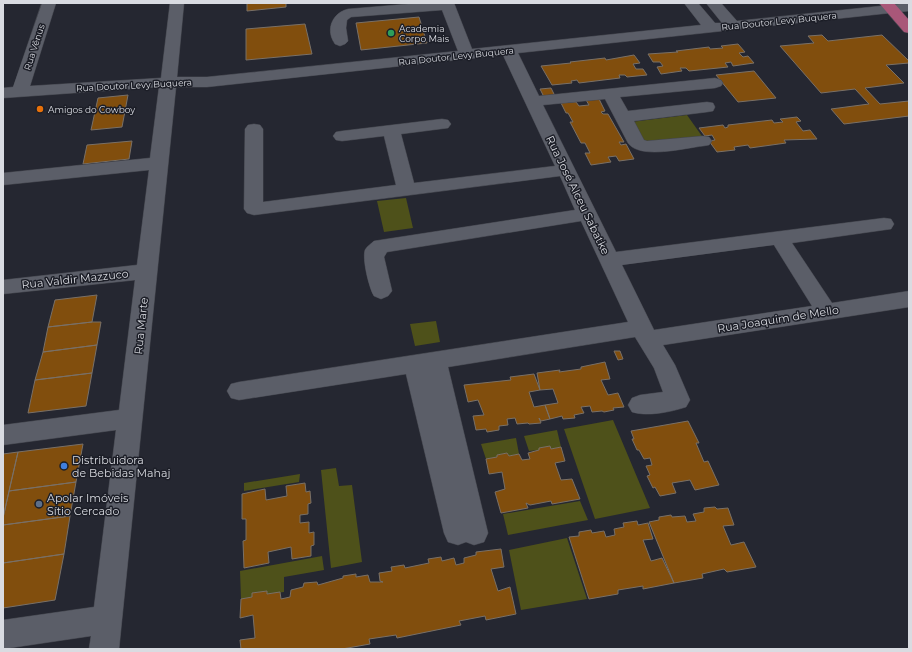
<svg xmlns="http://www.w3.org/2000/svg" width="912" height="652" font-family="Montserrat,sans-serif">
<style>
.green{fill:#4e511a}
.building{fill:#814e0d;stroke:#797067}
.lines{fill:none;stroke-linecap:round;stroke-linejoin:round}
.minor-casing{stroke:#43454d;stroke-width:1}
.major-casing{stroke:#43454d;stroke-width:1}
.minor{fill:#5b5e68;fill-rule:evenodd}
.major{fill:#a95779;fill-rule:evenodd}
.leisure-dot{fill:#2e9e5b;stroke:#1c1e27;stroke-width:1.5}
.food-dot{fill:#e8710a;stroke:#1c1e27;stroke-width:1.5}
.shop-dot{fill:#3f7fe0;stroke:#1c1e27;stroke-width:1.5}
.service-dot{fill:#5c6f8a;stroke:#1c1e27;stroke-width:1.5}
.labels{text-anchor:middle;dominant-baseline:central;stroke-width:3;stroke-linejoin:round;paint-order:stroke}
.far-street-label{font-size:9px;fill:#d9dbe1;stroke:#1c1e27}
.far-poi-label{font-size:9px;fill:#d9dbe1;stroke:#1c1e27;text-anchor:start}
.street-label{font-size:11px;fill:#d9dbe1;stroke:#1c1e27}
.poi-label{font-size:11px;fill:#d9dbe1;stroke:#1c1e27;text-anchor:start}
</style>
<rect width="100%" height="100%" fill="#252731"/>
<!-- green -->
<path class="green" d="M687,115L704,139L645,145L631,122Z
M406,198L413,228L384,232L377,201Z
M436,321L440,342L415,346L410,324Z
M613,420L650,508L595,519L564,429Z
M557,430L561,447L551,449L550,446L539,448V450L529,451L524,436Z
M516,438L519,454L509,456L507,453L497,455V457L486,459L481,444Z
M336,468L339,486L352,485L362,562L331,568L321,470Z
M300,474L299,482L244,491V483Z
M580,501L588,520L508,535L503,514Z
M567,538L587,599L521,610L509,550Z
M322,556L324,570L284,577V592L267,594V591L253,593L252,597L241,599L240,571Z"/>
<!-- building -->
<path class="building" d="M247,3H286V7L247,11Z
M419,17L427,43L361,50L356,23Z
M305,24L312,54L246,60V29Z
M822,35L828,41L882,35L909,61V63L886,65L904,83L865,88L880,104L909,101V116L844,124L831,109L869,104L855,89L821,93L780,46L814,43L808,36Z
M738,44L745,52L739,53L743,57L748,56L754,63L733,66L731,62L725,63L728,67L689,71L686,68H680L682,71L661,74L657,67L663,66L660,62H653L648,54L678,52L676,51L709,47L710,49L723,48L721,46Z
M634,55L640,63L633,64L636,69H643L647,75L627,77L625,75H619L620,78L579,83L577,80L571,81L572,83L552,85L541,66L571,63L570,62L605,58L606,60Z
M754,71L776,98L738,102L716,75Z
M551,88L555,96L544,97L540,89Z
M128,95L122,127L91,130L98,98Z
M599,99L605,111L601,112L603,114H608L624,142H619L621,145L626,144L634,159L619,161L616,156L608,157L611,162L591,165L585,153H590L585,143H581L570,122H573L568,113H566L561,103L576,102L579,106L589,105L586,100Z
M797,117L801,121L796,122L803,131L810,130L817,139L784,140L786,143L750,148L748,145L734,147L735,150L717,152L709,141L715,140L712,135L705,136L699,128L723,125L725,128L728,127V125L772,120L774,123L783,122L780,119Z
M132,141L129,159L83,164L87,145Z
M97,295L92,322L48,327L55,300Z
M92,322H101L97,345L43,352L48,327Z
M97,345L92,373L35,380L43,352Z
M614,351H620L623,359L618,360Z
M605,362L610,379L601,380L608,395L618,393L624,407L613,408L614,410L604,412L602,411L592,412L590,406L581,407L584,413L574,415L575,418L563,419L562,416L550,419L545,405L558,403L553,389L540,390L537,373L560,370L559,372L581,369V367Z
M92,373L86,406L28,413L35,380Z
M534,374L540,390L529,392L534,407L545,405L550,419L541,421L539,418L541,423L529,424L528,423L517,424L515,418L507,419L508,425L499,426V430L487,432L486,429L476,430L473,416L484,415L478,400L468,402L464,385L511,380L510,377Z
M688,421L699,443H696L704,462L708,461L719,485L695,490L690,480L672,483L676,493L660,496L655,487L653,488L647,476L650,475L646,466L652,465L650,458L644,459L639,450H637L632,439H634L631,431Z
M83,444L76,482L9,491L18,452Z
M550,446L551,449L561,447L565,461L555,463L561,480L572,479L580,499L552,504L551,501L530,505L526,503L528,508L501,513L495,492L505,489L502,472L489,474L486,459L497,457V455L507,453L509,456L519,454L522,460L530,459L528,453L539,450V448Z
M18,452L3,518V454Z
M76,482L70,516L3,525V518L9,491Z
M305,483L306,492L310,491L311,503L308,504V514L300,515V523L309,522V533L314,532V545L311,546V556L292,559L291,547L268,552L269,563L244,568L243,541L246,540V519H242V494L265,489L266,500L287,496L286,486Z
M715,507L717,509L728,508L734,525L723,526L731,545L744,542L756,567L727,572L724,569L702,574L703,578L674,583L649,522L659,520V517L671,515L672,517L685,516L687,522L696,521L693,514L704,512V508Z
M70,516L64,554L3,563V525Z
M637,521L638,525L648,523L653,539L643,540L651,561L662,558L674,583L643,589V586L618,590V594L589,599L569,537L579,536V532L591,530L592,533L604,531L606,537L615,535L614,529L624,527L623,523Z
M501,549L504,567L491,569L498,591L510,587L516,614L486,620L485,616L459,621L461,625L397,638L396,635L369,639L370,644L342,649H241L240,640L255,638L253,615L240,618L241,599L252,597V593L267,591V594L280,592L281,599L290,597L291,590L303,587L304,583L317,582L318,585L343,578V576L356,574V577L368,575L370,582H383L380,581L379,573L392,571L391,567L404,565L405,568L429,563L428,559L441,557L442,561L454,558L456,565L464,563V558L476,555V552Z
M64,554L55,600L3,608V563Z"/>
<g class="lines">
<!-- minor casing -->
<g class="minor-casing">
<path id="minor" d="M42,3H56L30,86L161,78L170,3H184L177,77H207L458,51L442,10L351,17L347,20L346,28L348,41L345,44L340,46L335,44C325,30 332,13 348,9L420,3H454L472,49L701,25L684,3H698L715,23H722L706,3H721L737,21L909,3V11L518,53L539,96L715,78L721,80L723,83L721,86L715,88L620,97L628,111L707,102L713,103L715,107L713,111L707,112L634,121L644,140L647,141L703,136L709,137L712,141L709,145L703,146C685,148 640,160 628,143L605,99L543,105L616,252L884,218L891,219L894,224L891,229L792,243L832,303L909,291V307L663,345L675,365L690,400L686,407C671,412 647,417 632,412L628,405L632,398L640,395L663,392L654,368L635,337L448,367L488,533L484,542L474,545L466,542L458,545L448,542L444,533L406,374L239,400L231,398L227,391L231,384L239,382L628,322L581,221L387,252L384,257L392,291L388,296L381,299L374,296C369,288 362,259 365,250C367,246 371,244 374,241L575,210L560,176L254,215L247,213L244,209L245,129L248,125L254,124L260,125L263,129V202L396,185L384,136L342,141L336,140L333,136L336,132L342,131L442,119L448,120L451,124L448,128L401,134L414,183L555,166L503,55L207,87H176L119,649H89L91,636L3,649V620L94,607L116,430L3,445V425L119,410L135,280L3,294V280L137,265L149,170L3,185V173L150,158L159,87L3,98V88L13,87ZM774,245L812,306L654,330L622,265Z"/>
</g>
<!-- major casing -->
<g class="major-casing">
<path id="major" d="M879,3H894L909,20V33L904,32Z"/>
</g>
<!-- minor -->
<use href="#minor" class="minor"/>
<!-- major -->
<use href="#major" class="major"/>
</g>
<!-- markers -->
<circle class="leisure-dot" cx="391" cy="33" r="4"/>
<circle class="food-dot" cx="40" cy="109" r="4"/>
<circle class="shop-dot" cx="64" cy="466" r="4"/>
<circle class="service-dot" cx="39" cy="504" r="4"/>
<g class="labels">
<!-- far-street labels -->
<g class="far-street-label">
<text transform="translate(779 21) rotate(-6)">Rua Doutor Levy Buquera</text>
<text transform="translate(34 47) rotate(-72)">Rua Vênus</text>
<text transform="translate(456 56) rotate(-6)">Rua Doutor Levy Buquera</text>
<text transform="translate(134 85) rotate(-3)">Rua Doutor Levy Buquera</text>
</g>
<!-- far-poi labels -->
<g class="far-poi-label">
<text x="399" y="28">Academia<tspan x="399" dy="10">Corpo Mais</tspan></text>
<text x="48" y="109">Amigos do Cowboy</text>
</g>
<!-- street labels -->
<g class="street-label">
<text transform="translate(578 195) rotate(64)">Rua José Alceu Sabatke</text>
<text transform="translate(75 279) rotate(-6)">Rua Valdir Mazzuco</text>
<text transform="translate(778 319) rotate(-9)">Rua Joaquim de Mello</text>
<text transform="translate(141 326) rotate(-84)">Rua Marte</text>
</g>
<!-- poi labels -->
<g class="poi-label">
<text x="72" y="460">Distribuidora<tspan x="72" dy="13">de Bebidas Mahaj</tspan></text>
<text x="47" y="498">Apolar Imóveis<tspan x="47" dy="13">Sítio Cercado</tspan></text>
</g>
</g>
<!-- border -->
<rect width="912" height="652" fill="none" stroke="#d9dbe1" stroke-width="8"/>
</svg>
